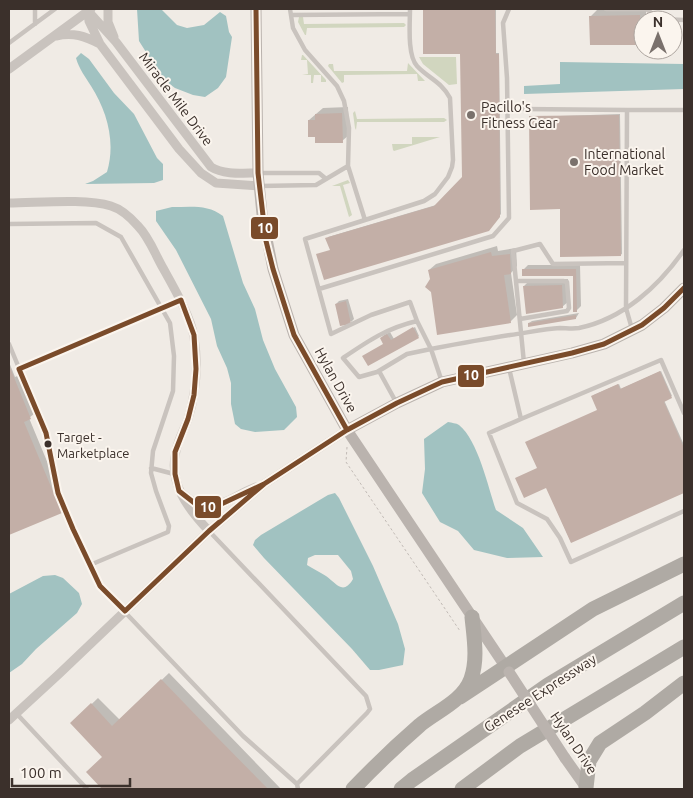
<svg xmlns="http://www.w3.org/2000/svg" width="693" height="798" font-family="Ubuntu,sans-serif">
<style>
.green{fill:#d1d6bf}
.water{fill:#a1c2c1;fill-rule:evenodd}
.shadow{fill:#0003}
.building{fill:#c3afa7}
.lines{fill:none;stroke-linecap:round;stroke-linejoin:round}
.path{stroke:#c2bbb6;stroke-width:1;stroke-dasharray:2.5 2.5;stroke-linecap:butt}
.lane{stroke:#c9c3be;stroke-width:4.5}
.street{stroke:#c9c3be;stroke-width:9}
.secondary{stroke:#bab3ae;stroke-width:11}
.highway{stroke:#afaaa4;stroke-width:15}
.secondary-bridge{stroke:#bab3ae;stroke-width:11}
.bus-1-casing{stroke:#fbf5ee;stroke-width:9}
.bus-1{stroke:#7a4b2a;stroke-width:5}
.poi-dot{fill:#7a716c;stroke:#fbf5ee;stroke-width:2}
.bus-dot{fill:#3b302b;stroke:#fbf5ee;stroke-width:2}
.labels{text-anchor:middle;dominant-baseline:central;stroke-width:4;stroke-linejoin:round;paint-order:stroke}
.bus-label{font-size:13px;fill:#3b302b;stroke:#fbf5ee;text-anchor:start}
.street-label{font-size:14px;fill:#3b302b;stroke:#fbf5ee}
.poi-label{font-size:14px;fill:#3b302b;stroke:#fbf5ee;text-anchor:start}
.line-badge{stroke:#fbf5ee;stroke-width:2}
.badge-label{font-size:14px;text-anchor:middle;font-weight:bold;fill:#fff}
</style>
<rect width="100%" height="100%" fill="#f0ebe5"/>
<!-- green -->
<path class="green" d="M299,17H303L304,24L404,23L406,25L404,27L307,28L306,35H305L298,22Z
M302,55H303L326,80V82H321V75H314L313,83H311V75H302L308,74L307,60H301Z
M419,57H456L457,84L449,85L423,64Z
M408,63L425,81H418L417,74L344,75V82L342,83L328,66L329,64H333L334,71H407Z
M355,111L357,119L444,118L447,120L444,122H357L356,130L355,128L353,113Z
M412,137H440L394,151L393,150L392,144H412Z
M348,180L350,183L343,185L352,215L349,217L340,186H332Z"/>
<!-- water -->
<path class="water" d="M137,9H161L177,25L187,28L204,25L220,12L226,16L229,32L232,37L226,77L218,88L205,97L193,95L175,88L163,79L139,41Z
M81,53L89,59L114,93L134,114L157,158L163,164V180L154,183L85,184L93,181L107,172C116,142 107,111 91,86C85,76 79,69 76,58Z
M560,62L684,64V89L524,94V86L560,84Z
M172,207C190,207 208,204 223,216L243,283L255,309L263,340L275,369L296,407L297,417L284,430L255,432L241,429L235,424L231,404V383L227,368L217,346L211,319L176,250L156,221V211Z
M448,422C452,423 456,423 459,425C478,440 488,487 496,510L523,528L543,557L507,558L474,550L458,531L440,522L422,493L425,469L424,439Z
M335,493L339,498L373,566L398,624L405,649L403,665L379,670H370L352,649L264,558L253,545L255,540L261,535L328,495ZM315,555H338L351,571L353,579C343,596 336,583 326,576C320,572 313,569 307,565L308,558Z
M55,575L63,578L79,593L82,604L77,613L36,649L22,664L9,673V594L43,576Z"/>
<!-- shadow -->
<path class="shadow" d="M424,9H496V53H499L501,214L488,229L331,250L328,237L436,205L463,177L461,53H425Z
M646,9V20H643V41L640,44L591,16L597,10Z
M348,107L349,135L342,141L309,120L323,108Z
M620,114L622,254L620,255L561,208L530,117Z
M497,246L498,251L516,248L517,266L511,273L517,315L510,322L432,279L429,270L436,264Z
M528,265H580L581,306L576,311L574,275L523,270Z
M568,279L569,301L562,307L524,286L530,280Z
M348,299L354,319L351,322L336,304L339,301Z
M579,313L576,318L529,323L532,321Z
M415,327L419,336L418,337L368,365L385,344L381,338L384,335L390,332L394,339Z
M9,362L15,377L20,375L35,413L29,418L66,507L61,511L9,533Z
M661,371L672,396L664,400L684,445V492L571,542L538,468L599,409L594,395L619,384L621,389Z
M169,673L281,789H104L88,772L104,756L72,723L98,698L120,720Z"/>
<!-- building -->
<path class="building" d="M423,9H495L496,54H499L500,217L489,231L324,280L316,254L330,250L325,238L434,206L462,177L460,54H423Z
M640,15L641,45H590L589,16Z
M342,113L343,143H315V137H308V120H315V114Z
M619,115L621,256L560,257V209L530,210L529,116Z
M491,252L492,256L510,254L511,274L504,275L511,323L437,335L431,292L425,287L430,279L428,270Z
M522,269H576L577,312H573V276H522Z
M562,285L563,308L526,314L523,286Z
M346,301L351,324L340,326L335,304Z
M576,315V319L528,327V323Z
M413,327L419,338L368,366L362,356L383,344L380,338L387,334L391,340Z
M9,365L31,419L24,422L62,513L9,535Z
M660,371L672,398L664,402L684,448V493L571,543L546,488L524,498L515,478L537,468L525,442L597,410L591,396L618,384L620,389Z
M161,679L212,732L268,789H102L86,772L102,757L70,723L91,703L112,726Z"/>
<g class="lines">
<!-- path -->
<path class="path" d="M347,447L346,462L460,631"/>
<!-- lane -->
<path class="lane" d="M35,9V24
M290,9L293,28L305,50L337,86L344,101L349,128L348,166L365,220L305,239L331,334L371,315L410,302L417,321L431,349C457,344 484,339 510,335C526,333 543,329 560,328C566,328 572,329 579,328C623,319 659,286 684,250
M606,9H646L660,19L684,20
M291,15L410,14
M9,43L55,9
M523,109L627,110L626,308L632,329
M627,110H684
M258,173H319L325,178
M260,186L316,185L348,166
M365,220L424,201L435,194L448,177L452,167L453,160L450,98C442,82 428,78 417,66C407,55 410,23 410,9
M9,224L96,223L121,237L170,323L174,356L173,391L153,451L151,473L156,491L169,526L168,532L90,565
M516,281H563L567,282L569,308L567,311L520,319
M319,289L493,236L509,218L507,78L503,23L509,9
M417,321C387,328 368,341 343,358L359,377L377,372L407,354L431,349L442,382
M9,344L46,433L58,493L100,586L243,736L297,784L298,789
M524,363L513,251L540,244L553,264L626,263
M509,368L521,419L489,433L517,503L547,519L560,538L571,562L684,511
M19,369L181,300
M379,371L396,402
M521,419L661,360L684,413
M151,468L174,474
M209,531L366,696L370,709L367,713L297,784
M16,713L87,789"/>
<!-- street -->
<path class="street" d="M108,9V22L114,37
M88,11L89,21L100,44L179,149L201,173L216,183L259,186
M88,11L116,42L211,167C224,175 243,173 258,173
M56,36C73,32 85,36 100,44
M9,69L91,9
M9,203C37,203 85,198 111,206C121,209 131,218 138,226C149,237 155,254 163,268C173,286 191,317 194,337C198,363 196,393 188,419C184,430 178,440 176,451C168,483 188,509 209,531
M183,494C212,520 227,498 256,487
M9,720L59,674L209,531L264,484L347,430"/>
<!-- secondary -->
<path class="secondary" d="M256,9L258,173L262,214L273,269L294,335L347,430L509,672
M347,430L397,403L442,382L572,353L604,344L642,325L664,308L684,288
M565,758L587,789"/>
<!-- highway -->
<path class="highway" d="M460,697L593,609L684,564
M586,788L589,761L600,743L645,713L684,683
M353,789C374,767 397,745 420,725C437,711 463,701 471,679C478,659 474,638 472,617
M401,789L412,780L548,685L684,603
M462,789L520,746L684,647"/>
<!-- secondary-bridge -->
<path class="secondary-bridge" d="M509,672L565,758"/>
<!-- bus-1 casing -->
<g class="bus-1-casing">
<path id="bus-1" d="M256,9L258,173L266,241L273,269L294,335L347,430
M181,300L194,335L196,369L194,395L188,419L175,452V474L179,491L197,505L209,507L217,506L264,484L209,531L125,611L100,586L73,529L58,493L46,433L19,369Z
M264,484L347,430L397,403L442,382L572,353L604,344L642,325L664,308L684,288"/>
</g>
<!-- bus-1 -->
<use href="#bus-1" class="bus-1"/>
</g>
<!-- markers -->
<g class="poi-dot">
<circle cx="471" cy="115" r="5"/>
<circle cx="574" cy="162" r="5"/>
</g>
<circle class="bus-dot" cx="48" cy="444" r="4.5"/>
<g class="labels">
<!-- bus labels -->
<g class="bus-label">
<text x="57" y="437">Target -<tspan x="57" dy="16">Marketplace</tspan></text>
</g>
<!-- street labels -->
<g class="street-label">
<text transform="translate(176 99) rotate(53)">Miracle Mile Drive</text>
<text transform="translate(336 380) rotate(61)">Hylan Drive</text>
<text transform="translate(540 693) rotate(-33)">Genesee Expressway</text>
<text transform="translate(574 743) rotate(56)">Hylan Drive</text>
</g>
<!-- poi labels -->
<g class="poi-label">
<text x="481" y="107">Pacillo's<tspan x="481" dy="16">Fitness Gear</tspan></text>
<text x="584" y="154">International<tspan x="584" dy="16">Food Market</tspan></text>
</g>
</g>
<g class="line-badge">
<rect x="250" y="216" width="29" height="24" rx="5" fill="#7a4b2a"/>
<rect x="457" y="364" width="28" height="24" rx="5" fill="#7a4b2a"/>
<rect x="194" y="495" width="28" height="24" rx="5" fill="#7a4b2a"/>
</g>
<g class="badge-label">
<text x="265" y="233">10</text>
<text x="471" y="380">10</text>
<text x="208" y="512">10</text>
</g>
<!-- border -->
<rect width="693" height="798" fill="none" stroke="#3b302b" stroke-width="20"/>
<!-- north arrow -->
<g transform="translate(658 35)"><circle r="24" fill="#fbf5ee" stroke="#aea6a0"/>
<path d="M0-4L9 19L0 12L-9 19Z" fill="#7a716c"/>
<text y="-8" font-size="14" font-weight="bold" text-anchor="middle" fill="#3b302b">N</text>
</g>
<!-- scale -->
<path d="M12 778v8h118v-8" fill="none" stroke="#3b302b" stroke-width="2.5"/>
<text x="20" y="778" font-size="15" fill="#3b302b" stroke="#fbf5ee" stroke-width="4" paint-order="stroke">100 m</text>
</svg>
